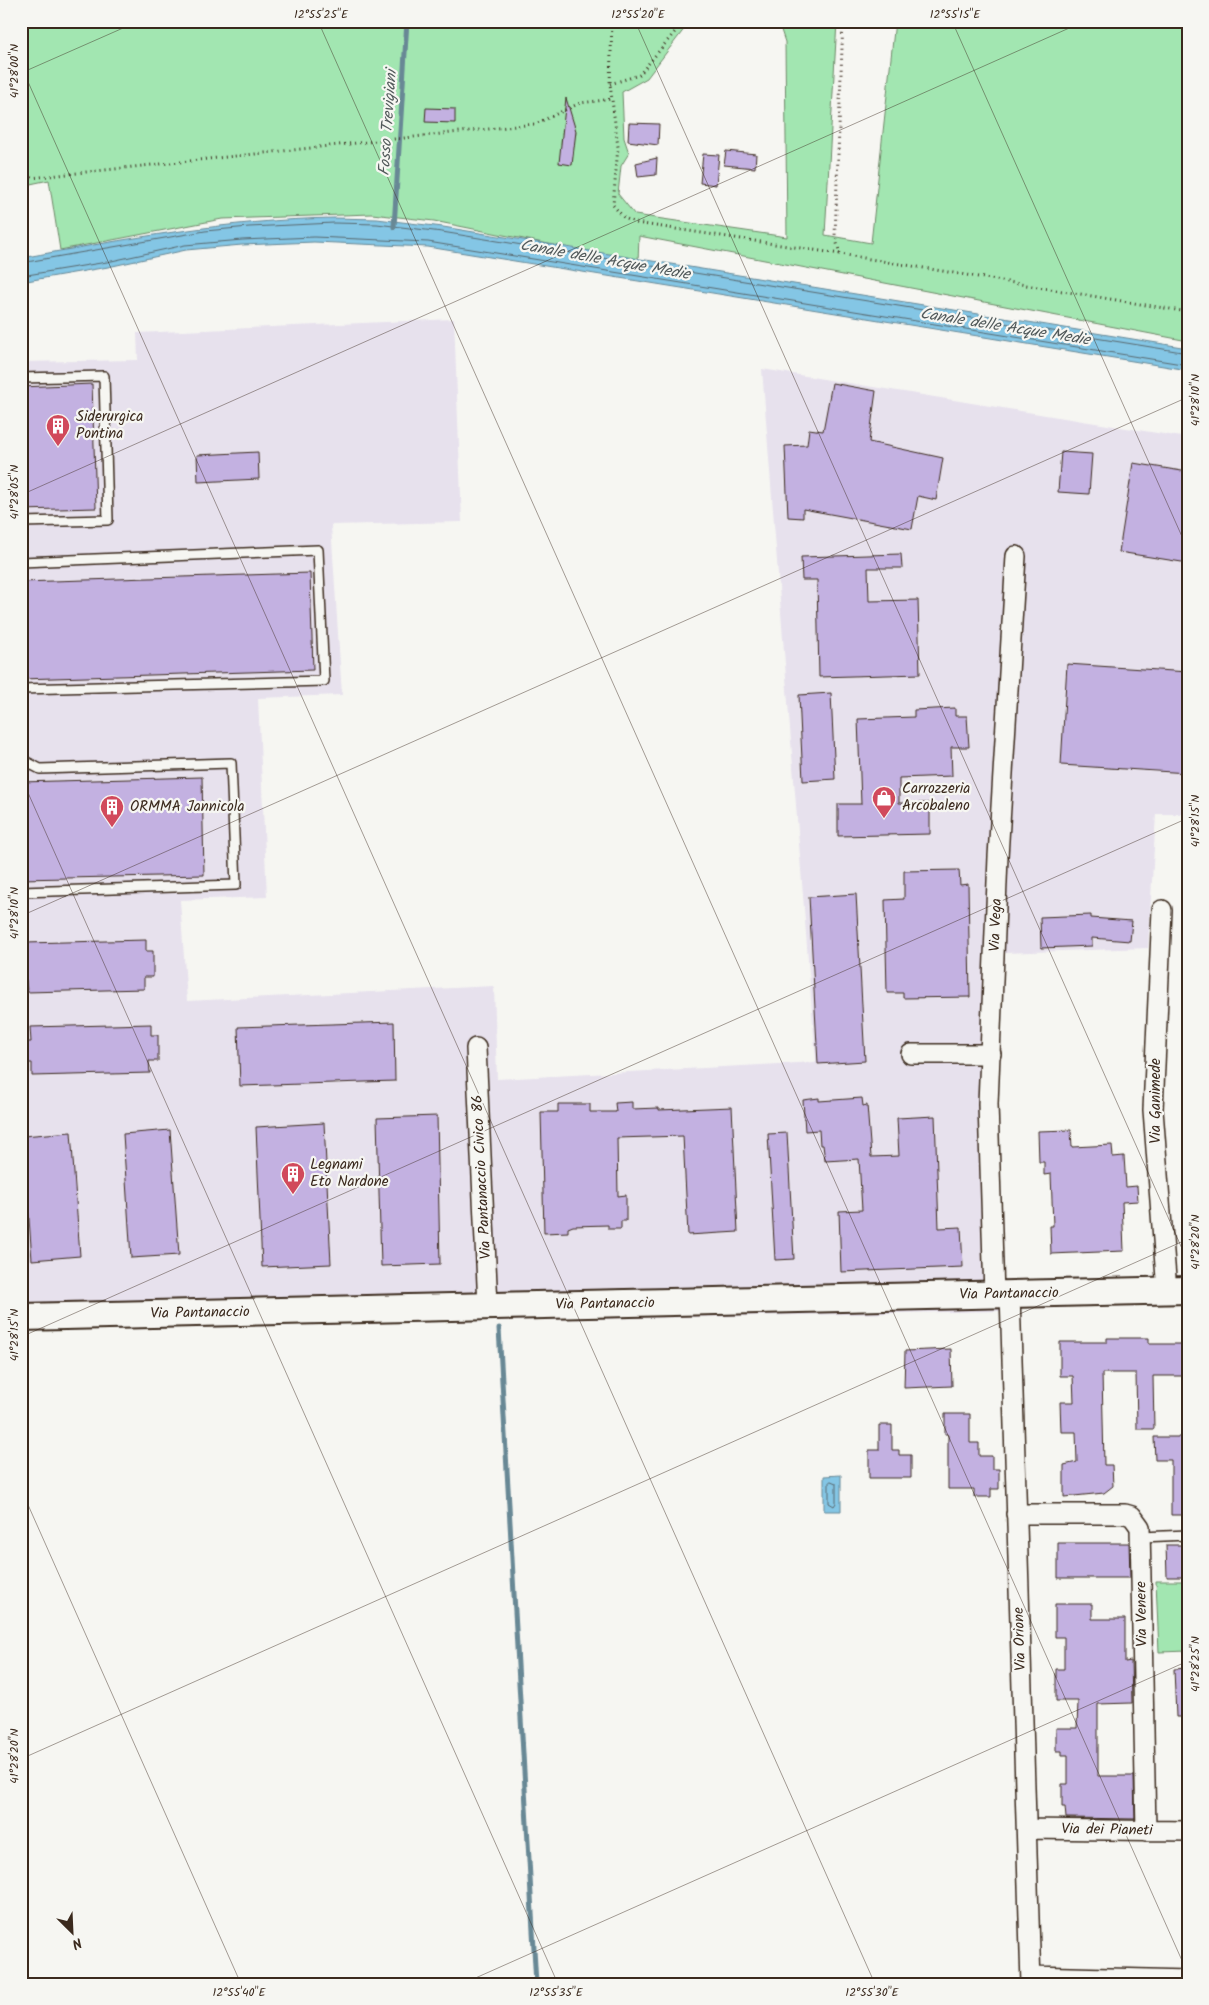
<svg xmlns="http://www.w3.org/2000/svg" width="1209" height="2005" font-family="Kalam,sans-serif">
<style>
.built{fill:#e7e1ed}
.green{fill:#a2e6b1;stroke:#6e8868}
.water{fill:#84c6e5;stroke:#678895}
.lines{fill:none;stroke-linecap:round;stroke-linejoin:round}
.shore{stroke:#58686e;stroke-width:1}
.stream{stroke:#678895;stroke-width:5}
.building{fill:#c3b1e1;stroke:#3b2a1e}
.lane-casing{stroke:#3b2a1e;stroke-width:12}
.street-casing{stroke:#3b2a1e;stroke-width:22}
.secondary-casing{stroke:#3b2a1e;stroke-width:30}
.path{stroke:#3b2a1e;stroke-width:3;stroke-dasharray:1 4;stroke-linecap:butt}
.lane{stroke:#f6f6f2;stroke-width:9}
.street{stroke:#f6f6f2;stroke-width:19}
.secondary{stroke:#f6f6f2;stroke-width:26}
.ticks{fill:none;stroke:#3b2a1e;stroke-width:1;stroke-opacity:0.45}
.labels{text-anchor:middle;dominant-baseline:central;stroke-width:4.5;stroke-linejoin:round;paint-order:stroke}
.poi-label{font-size:15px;fill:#3b2a1e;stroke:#f6f6f2;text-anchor:start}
.street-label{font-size:15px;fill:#3b2a1e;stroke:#f6f6f2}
.water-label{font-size:16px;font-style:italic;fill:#51595a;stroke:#f6f6f2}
.neatline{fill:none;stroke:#3b2a1e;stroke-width:2}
.ticks-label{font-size:12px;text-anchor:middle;fill:#3b2a1e}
</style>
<rect width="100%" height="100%" fill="#f6f6f2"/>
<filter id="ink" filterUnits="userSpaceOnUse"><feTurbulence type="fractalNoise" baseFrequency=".02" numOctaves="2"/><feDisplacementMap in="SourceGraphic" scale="10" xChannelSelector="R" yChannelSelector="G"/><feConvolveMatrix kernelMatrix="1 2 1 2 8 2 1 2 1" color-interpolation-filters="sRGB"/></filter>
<g filter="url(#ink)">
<!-- built -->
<path class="built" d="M454,319L462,522L331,525L342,695L258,698L267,897L180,900L187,1001L494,986L497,1079L816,1062L762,369L1188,438V814H1156L1148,948L1005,953L996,1103L1004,1311L21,1330V362L138,360L137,333Z"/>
<!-- green -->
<path class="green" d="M21,21H695L688,24L647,78L622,92L624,138L629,153L621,166L618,194L635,215L787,237L785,42L781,30V21H837L825,235L871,243L895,21H1188V341L639,236L638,262L434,221L372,214L222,219L60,250L49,180L21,186Z
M1156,1581H1188V1651L1159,1652Z"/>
<!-- water -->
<path class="water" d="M334,218L377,219L443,227L1188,348V370L428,247L314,242L242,245L186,250L108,267L21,282V258C126,239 227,220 334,218Z
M841,1475V1511H824V1476Z"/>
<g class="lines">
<!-- shore -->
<path class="shore" d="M21,263L205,231L249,227L334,223L377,224L442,232L1188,353
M21,276L107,262L185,245L242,240L314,237L428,242L1188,365
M831,1481L836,1483V1503L834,1506L829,1503V1483Z"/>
<!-- stream -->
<path class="stream" d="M394,227L407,21
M499,1328L536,1984"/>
</g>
<!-- building -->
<path class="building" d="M566,98L576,131L572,165L559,163Z
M426,108L455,109V123L425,122Z
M629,123L659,124L658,145L628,141Z
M726,151L756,154L755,168L724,165Z
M703,154L719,155L716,185L700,183Z
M657,158L656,175L638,177L636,163Z
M832,383L876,391L869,442L943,458L936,500L918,496L912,529L803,509V518L788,517L785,446L807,445L809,429L823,431Z
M92,384L96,508L21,510V387Z
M258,452L259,479L198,482L197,455Z
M1061,452L1092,454L1089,494L1058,492Z
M1133,463L1188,472V563L1119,552Z
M901,554L902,568H868L869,601L918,600L920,674L819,677L817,580H802L801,557Z
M310,573L313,670L21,679V582Z
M1067,664L1188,672V773L1061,765Z
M831,693L835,779L803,781L799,695Z
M955,708V716H967L969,747H951L952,776L899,778V803H930V834L838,836V804H861L858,719L914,717V710Z
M202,777L204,875L21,879V782Z
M959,870L960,885L968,884L970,997L903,998V993H887L885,900L904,899V871Z
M856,894L865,1061L818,1064L809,897Z
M1091,915V918L1132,921L1130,941L1092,938V946L1041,948L1040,917Z
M146,940V951H153V977H144V989L27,992L26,980H21V958H25V943Z
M394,1022L395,1081L240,1086L238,1027Z
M151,1024V1035H158V1061H149L150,1073L32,1076V1063H24L23,1042H31L30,1027Z
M819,1098V1101L862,1098L863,1106L867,1105L871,1157L899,1156L897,1118L935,1116L939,1228L961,1227L963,1267L841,1272L839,1211L862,1210L859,1159L825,1161L823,1145H820L819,1130L805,1131L803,1100Z
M632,1102V1109L659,1108V1110L732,1107L738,1232L688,1235L683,1136L617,1138L618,1196L626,1195V1221H621V1229H608V1225L573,1226L568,1228V1232L544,1233L541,1112H558V1104H590V1112H616L615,1103Z
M437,1116L440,1264L381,1266L377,1118Z
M324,1123L331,1264L262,1267L256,1127Z
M170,1130L179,1255L131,1258L123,1134Z
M1071,1130L1072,1147L1112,1145L1113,1157L1124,1156L1126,1187L1137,1186L1138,1201L1122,1202L1124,1251L1051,1254L1050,1226H1053L1051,1174L1044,1175V1162H1039L1038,1131Z
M71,1132L80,1256L32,1260L23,1136Z
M787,1133L794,1259L775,1260L768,1134Z
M1107,1338H1149V1344H1188V1376H1153L1154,1429H1137L1136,1373H1102L1104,1465H1112L1113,1486L1104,1493L1064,1497V1465L1077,1462L1076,1432H1061L1060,1402H1074L1073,1376H1060V1342H1107Z
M951,1349L952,1386L904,1388L905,1351Z
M945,1414H970V1443H979V1456H992V1469H999V1489H991V1497H974V1489H948V1434H945Z
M879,1425H892V1450H899V1455H911V1478H869V1450H879Z
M1154,1437H1188V1515H1171V1460H1155Z
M1058,1543H1129L1130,1578H1058Z
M1166,1545H1188V1577H1167Z
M1055,1604H1092V1619H1125V1662L1131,1661L1132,1703L1098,1704V1776H1134L1135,1819L1066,1818L1065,1807H1062V1784H1068V1755H1062V1751H1056V1728H1077L1078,1701H1056V1669H1064V1637H1055Z
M1188,1668V1717H1176L1174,1669Z"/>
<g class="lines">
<!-- lane casing -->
<g class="lane-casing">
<path id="lane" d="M21,378L104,376L108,520L21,522
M21,562L318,550L324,681L21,689
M21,759L40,769L231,763L236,885L21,892
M1141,1537L1188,1535"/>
</g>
<!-- street casing -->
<g class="street-casing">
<path id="street" d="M1162,910L1153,1110L1167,1291
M476,1048L488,1306
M911,1054H991
M1010,1294L1031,1984
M994,1295L988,1104L998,857L1016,556
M1016,1514H1125L1132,1516L1140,1527L1146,1831
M1027,1829L1188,1831
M1031,1976L1188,1980"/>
</g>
<!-- secondary casing -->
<g class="secondary-casing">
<path id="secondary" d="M21,1317L1188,1290"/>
</g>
<!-- path -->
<path class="path" d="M612,21L610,84L618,147L613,205L624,218L636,223L840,254L1188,312
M610,84L639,75L684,21
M21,179L535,124L580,103L613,99
M840,254L835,236L843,21"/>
<!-- lane -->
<use href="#lane" class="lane"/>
<!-- street -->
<use href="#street" class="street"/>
<!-- secondary -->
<use href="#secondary" class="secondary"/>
</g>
</g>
<!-- ticks -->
<path class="ticks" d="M318,21L1188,1974M635,21L1188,1262M952,21L1188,550M21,66L875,1984M21,73L139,21M21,495L1085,21M21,777L558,1984M21,916L1188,397M21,1337L1188,818M21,1489L241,1984M21,1759L1188,1239M462,1984L1188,1661"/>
<!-- icons -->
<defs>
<g id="building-pin" transform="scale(1.25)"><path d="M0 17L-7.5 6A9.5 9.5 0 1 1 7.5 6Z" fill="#d1495b" stroke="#f6f6f2"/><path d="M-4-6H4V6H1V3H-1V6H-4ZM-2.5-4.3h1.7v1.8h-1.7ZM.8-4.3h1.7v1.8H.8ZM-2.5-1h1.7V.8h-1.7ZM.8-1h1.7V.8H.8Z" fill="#fff"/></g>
<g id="shop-pin" transform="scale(1.25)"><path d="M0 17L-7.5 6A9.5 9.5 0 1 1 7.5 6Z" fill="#d1495b" stroke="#f6f6f2"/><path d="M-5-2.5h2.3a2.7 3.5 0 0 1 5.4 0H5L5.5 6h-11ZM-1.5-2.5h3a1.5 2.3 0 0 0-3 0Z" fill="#fff"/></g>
</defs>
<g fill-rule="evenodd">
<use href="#building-pin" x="58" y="426"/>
<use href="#shop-pin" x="884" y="798"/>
<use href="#building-pin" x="112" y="807"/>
<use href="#building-pin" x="293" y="1174"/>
</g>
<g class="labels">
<!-- poi labels -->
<g class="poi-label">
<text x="76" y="417">Siderurgica<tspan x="76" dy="17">Pontina</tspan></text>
<text x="902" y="789">Carrozzeria<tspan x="902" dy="17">Arcobaleno</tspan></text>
<text x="130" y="807">ORMMA Jannicola</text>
<text x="310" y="1165">Legnami<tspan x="310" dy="17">Eto Nardone</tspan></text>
</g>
<!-- street labels -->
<g class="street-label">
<text transform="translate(996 925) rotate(-88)">Via Vega</text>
<text transform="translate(1156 1101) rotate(-90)">Via Ganimede</text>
<text transform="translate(482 1177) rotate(-93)">Via Pantanaccio Civico 86</text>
<text transform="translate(1009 1294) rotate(-1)">Via Pantanaccio</text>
<text transform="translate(605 1304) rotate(-1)">Via Pantanaccio</text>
<text transform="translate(200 1313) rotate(-1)">Via Pantanaccio</text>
<text transform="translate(1142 1614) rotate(-91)">Via Venere</text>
<text transform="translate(1020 1639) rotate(-92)">Via Orione</text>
<text transform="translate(1107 1830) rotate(1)">Via dei Pianeti</text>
</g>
<!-- water labels -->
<g class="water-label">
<text transform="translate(388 123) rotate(-86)">Fosso Trevigiani</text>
<text transform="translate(605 260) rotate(10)">Canale delle Acque Medie</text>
<text transform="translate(1005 327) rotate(9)">Canale delle Acque Medie</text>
</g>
</g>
<!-- margin -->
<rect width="1209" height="2005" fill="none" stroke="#f6f6f2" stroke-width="55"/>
<!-- north arrow -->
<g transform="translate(72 1932) rotate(156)" stroke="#f6f6f2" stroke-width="4" paint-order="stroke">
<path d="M0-4L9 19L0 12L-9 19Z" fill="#3b2a1e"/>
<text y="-8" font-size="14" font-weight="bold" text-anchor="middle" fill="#3b2a1e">N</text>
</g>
<rect x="28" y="28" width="1154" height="1950" class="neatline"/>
<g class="ticks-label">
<text x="321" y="18">12°55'25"E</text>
<text x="638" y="18">12°55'20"E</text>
<text x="955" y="18">12°55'15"E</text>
<text transform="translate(14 71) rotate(-90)" y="4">41°28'00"N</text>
<text transform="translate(1195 400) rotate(-90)" y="4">41°28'10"N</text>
<text transform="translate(14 492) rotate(-90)" y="4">41°28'05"N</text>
<text transform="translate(1195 821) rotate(-90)" y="4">41°28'15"N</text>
<text transform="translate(14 913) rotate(-90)" y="4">41°28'10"N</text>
<text transform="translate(1195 1242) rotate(-90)" y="4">41°28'20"N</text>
<text transform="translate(14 1335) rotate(-90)" y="4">41°28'15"N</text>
<text transform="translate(1195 1664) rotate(-90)" y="4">41°28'25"N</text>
<text transform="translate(14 1756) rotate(-90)" y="4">41°28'20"N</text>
<text x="239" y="1996">12°55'40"E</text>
<text x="556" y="1996">12°55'35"E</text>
<text x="872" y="1996">12°55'30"E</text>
</g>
</svg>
